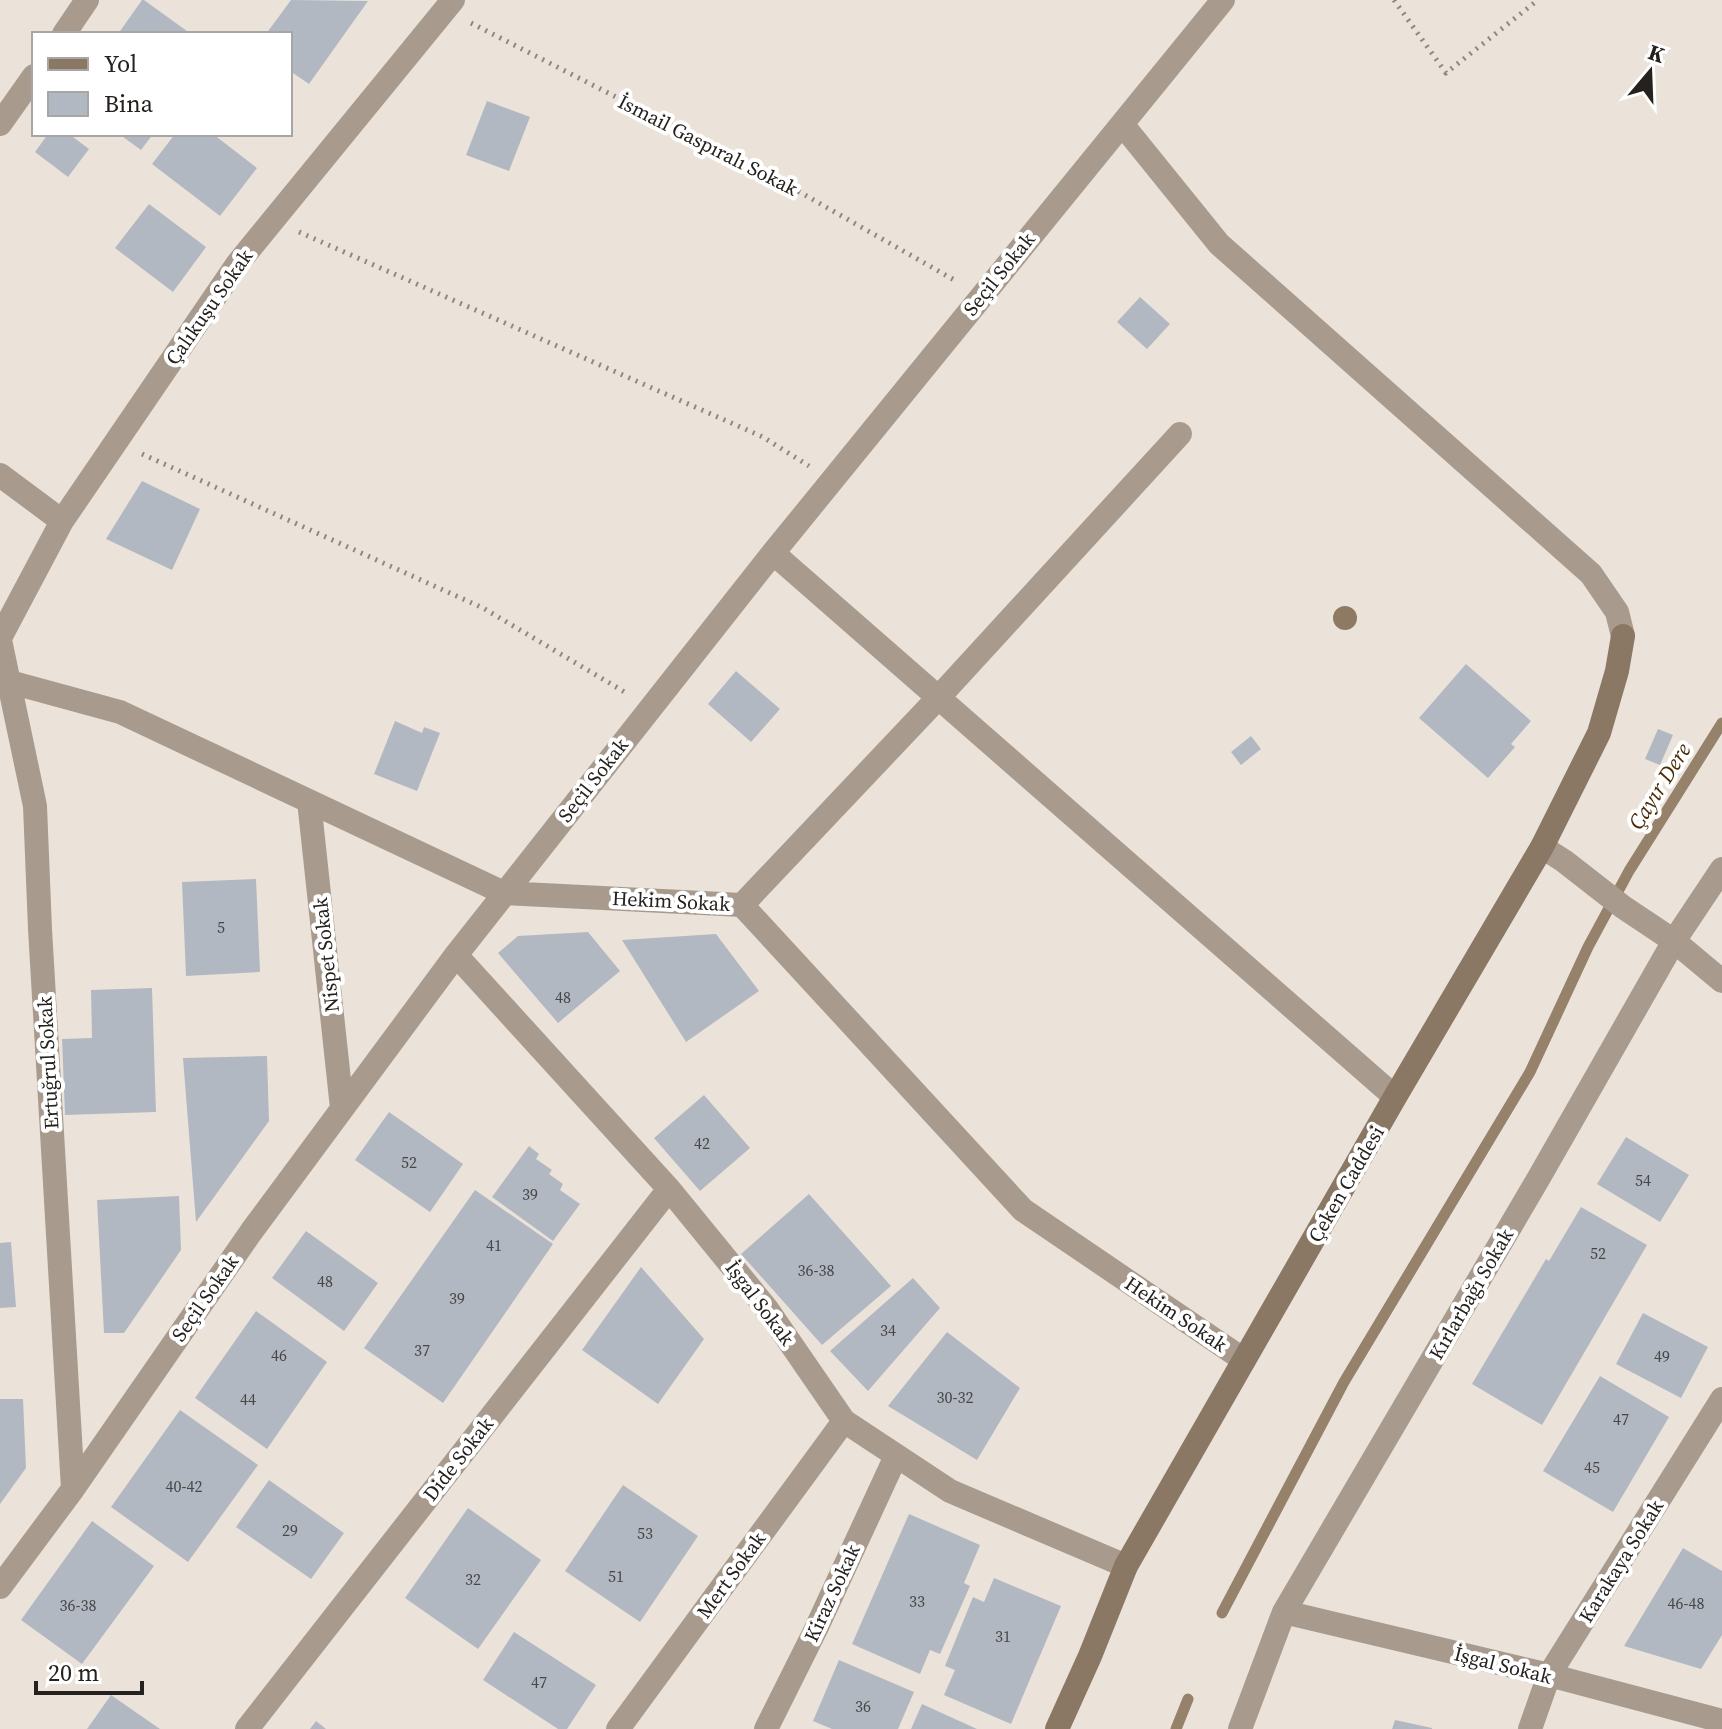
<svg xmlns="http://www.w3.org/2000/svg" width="1722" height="1729" font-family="'Source Serif 4',serif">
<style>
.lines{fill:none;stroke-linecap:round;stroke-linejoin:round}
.stream{stroke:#96816b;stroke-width:11}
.building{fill:#b2b8c2}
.path{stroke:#8e8881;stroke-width:5;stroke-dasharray:2 6;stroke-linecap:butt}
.street{stroke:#a89b8e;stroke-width:24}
.secondary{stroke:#8a7865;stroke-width:24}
.tree{fill:#8e7a62}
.labels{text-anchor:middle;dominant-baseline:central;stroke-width:8;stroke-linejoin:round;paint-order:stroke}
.number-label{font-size:16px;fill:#484747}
.street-label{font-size:20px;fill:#25211e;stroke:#fff}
.water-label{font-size:22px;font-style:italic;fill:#492c05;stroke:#fff}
</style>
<rect width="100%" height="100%" fill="#ebe3d9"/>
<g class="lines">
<!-- stream -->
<path class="stream" d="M1222,1613L1344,1382L1530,1072L1588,947L1629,871L1722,723
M1176,1729L1188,1699"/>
</g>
<!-- building -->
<path class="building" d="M142,0H144L191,34H118Z
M291,0L368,1L309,84L290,71V34H266Z
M487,101L530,117L509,171L466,155Z
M48,134H69L89,149L68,177L35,152Z
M119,134H153L141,150Z
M175,134H213L257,168L220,216L152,164Z
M149,204L206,247L173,292L115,248Z
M1140,297L1170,324L1147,349L1117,322Z
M142,481L200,509L172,570L106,539Z
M1466,664L1531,721L1511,744L1515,747L1488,778L1419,718Z
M736,671L780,709L751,742L708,704Z
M395,721L422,733L424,727L440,733L417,791L374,774Z
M1658,729L1673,735L1660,765L1645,759Z
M1251,736L1261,749L1241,765L1231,752Z
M256,879L260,972L186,976L182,882Z
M588,932L620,971L558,1023L498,953L518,936Z
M716,934L759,991L686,1042L622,940Z
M152,988L156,1112L65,1115L62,1039L92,1038L91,990Z
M267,1056L269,1121L196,1222L183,1058Z
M704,1095L750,1148L700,1191L654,1138Z
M389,1112L463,1164L430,1212L355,1160Z
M1626,1137L1689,1175L1660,1222L1597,1184Z
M529,1146L539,1154L536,1159L552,1170L549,1174L563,1184L560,1190L580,1204L553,1241L492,1197Z
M475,1190L553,1244L443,1403L364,1348Z
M809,1194L891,1286L822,1345L741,1254Z
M179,1196L181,1250L124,1333H104L97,1200Z
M1581,1207L1647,1245L1542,1425L1472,1384L1546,1259L1549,1261Z
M306,1231L378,1283L344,1331L272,1278Z
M11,1242L16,1307L0,1308V1243Z
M641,1267L704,1339L658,1404L582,1350Z
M913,1278L940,1308L868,1391L830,1351Z
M256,1311L327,1362L267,1449L195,1398Z
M1643,1313L1708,1347L1681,1398L1616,1364Z
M947,1332L1020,1388L977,1460L888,1406Z
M1600,1376L1669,1417L1613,1512L1543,1471Z
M0,1399H23L26,1468L0,1504Z
M180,1410L258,1465L188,1562L111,1507Z
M269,1480L344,1533L311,1579L236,1527Z
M623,1485L698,1536L640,1622L565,1571Z
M468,1508L541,1560L478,1649L405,1598Z
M909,1514L980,1545L964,1583L970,1586L940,1654L930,1650L920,1674L852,1644Z
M92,1521L154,1566L82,1664L21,1620Z
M1683,1548L1722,1571V1635L1701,1669L1624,1646Z
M994,1578L1061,1606L1011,1724L944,1695L955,1670L945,1666L973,1597L984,1602Z
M514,1632L596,1685L567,1729H558L483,1680Z
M839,1660L914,1692L898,1729H832L813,1721Z
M111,1695L160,1729H87Z
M922,1704L977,1729H911Z
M1395,1720L1432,1728V1729H1392Z
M316,1721L326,1729H310Z"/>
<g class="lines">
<!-- path -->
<path class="path" d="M1394,0L1446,73L1538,0
M471,23L775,178L956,281
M299,232L763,437L809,466
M142,454L483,608L628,694"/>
<!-- street -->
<path class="street" d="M64,34L87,0
M0,124L34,76
M1122,124L1219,244L1591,574L1617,612L1623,636
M0,475L62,521
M773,553L1395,1097
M0,638L62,521L238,263L453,0
M0,640L35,806L40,929L73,1489
M10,682L120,712L504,893L742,905L1023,1210L1244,1360
M309,801L342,1108
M1542,847L1564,861L1623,907L1674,941L1722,981
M742,905L938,698L1180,434
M456,955L669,1189L767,1309L844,1421L950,1491L1126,1566
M0,1587L73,1489L251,1232L456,955L773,553L1223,0
M1284,1612L1549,1675L1722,1721
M247,1729L669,1189
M618,1729L844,1421
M766,1729L816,1629L896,1456
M1240,1729L1284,1612L1537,1181L1674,941L1722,869
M1530,1729L1549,1675L1722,1399"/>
<!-- secondary -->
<path class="secondary" d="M1057,1729L1090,1656L1126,1566L1395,1097L1542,847L1599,733L1617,671L1623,636"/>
</g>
<!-- trees -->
<circle class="tree" cx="1345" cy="618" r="12"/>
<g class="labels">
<!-- number labels -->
<g class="number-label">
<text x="221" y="927">5</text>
<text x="563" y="997">48</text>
<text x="702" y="1143">42</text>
<text x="409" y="1162">52</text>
<text x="1643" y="1180">54</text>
<text x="530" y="1194">39</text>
<text x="494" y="1245">41</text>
<text x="1598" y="1253">52</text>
<text x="816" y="1270">36-38</text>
<text x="325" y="1281">48</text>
<text x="457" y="1298">39</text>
<text x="888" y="1330">34</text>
<text x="422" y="1350">37</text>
<text x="279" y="1355">46</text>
<text x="1662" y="1356">49</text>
<text x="955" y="1397">30-32</text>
<text x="248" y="1399">44</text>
<text x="1621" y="1419">47</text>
<text x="1592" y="1467">45</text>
<text x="184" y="1486">40-42</text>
<text x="290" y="1530">29</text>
<text x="645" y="1533">53</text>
<text x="616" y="1576">51</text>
<text x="473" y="1579">32</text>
<text x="917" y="1601">33</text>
<text x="1686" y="1603">46-48</text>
<text x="78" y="1605">36-38</text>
<text x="1003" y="1636">31</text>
<text x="539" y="1682">47</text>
<text x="863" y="1706">36</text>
</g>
<!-- street labels -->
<g class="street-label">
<text transform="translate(708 145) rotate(27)">İsmail Gaspıralı Sokak</text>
<text transform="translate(999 274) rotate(-51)">Seçil Sokak</text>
<text transform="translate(209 307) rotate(-55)">Çalıkuşu Sokak</text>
<text transform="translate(593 780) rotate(-52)">Seçil Sokak</text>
<text transform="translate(671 901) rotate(3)">Hekim Sokak</text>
<text transform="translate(326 955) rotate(-96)">Nispet Sokak</text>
<text transform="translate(48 1063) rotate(-93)">Ertuğrul Sokak</text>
<text transform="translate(1346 1184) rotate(-60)">Çeken Caddesi</text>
<text transform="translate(1471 1294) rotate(-60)">Kırlarbağı Sokak</text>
<text transform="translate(205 1298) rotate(-55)">Seçil Sokak</text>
<text transform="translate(760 1303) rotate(53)">İşgal Sokak</text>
<text transform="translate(1176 1314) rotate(34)">Hekim Sokak</text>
<text transform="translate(458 1459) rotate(-52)">Dide Sokak</text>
<text transform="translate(1621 1561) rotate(-58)">Karakaya Sokak</text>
<text transform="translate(731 1575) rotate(-54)">Mert Sokak</text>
<text transform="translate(832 1593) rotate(-65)">Kiraz Sokak</text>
<text transform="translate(1503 1665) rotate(14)">İşgal Sokak</text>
</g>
<!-- water labels -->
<g class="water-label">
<text transform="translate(1659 786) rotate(-58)">Çayır Dere</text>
</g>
</g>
<!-- legend -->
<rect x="32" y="32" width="260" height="104" fill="#ffffff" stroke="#a8a6a5" stroke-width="2"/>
<rect x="48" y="58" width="40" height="12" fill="#8a7865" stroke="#a8a6a5" stroke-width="2"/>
<text x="104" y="72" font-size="24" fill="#25211e">Yol</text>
<rect x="48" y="92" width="40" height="24" fill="#b2b8c2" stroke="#a8a6a5" stroke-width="2"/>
<text x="104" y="112" font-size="24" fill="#25211e">Bina</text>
<!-- north arrow -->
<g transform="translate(1650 72) rotate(19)" stroke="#ffffff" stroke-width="6" paint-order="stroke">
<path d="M0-6L14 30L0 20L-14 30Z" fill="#25211e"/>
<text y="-12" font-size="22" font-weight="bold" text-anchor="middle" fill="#25211e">K</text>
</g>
<!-- scale -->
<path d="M36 1681v12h106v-12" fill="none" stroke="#25211e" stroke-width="4"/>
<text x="48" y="1681" font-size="24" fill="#25211e" stroke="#ffffff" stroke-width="6" paint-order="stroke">20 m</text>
</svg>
